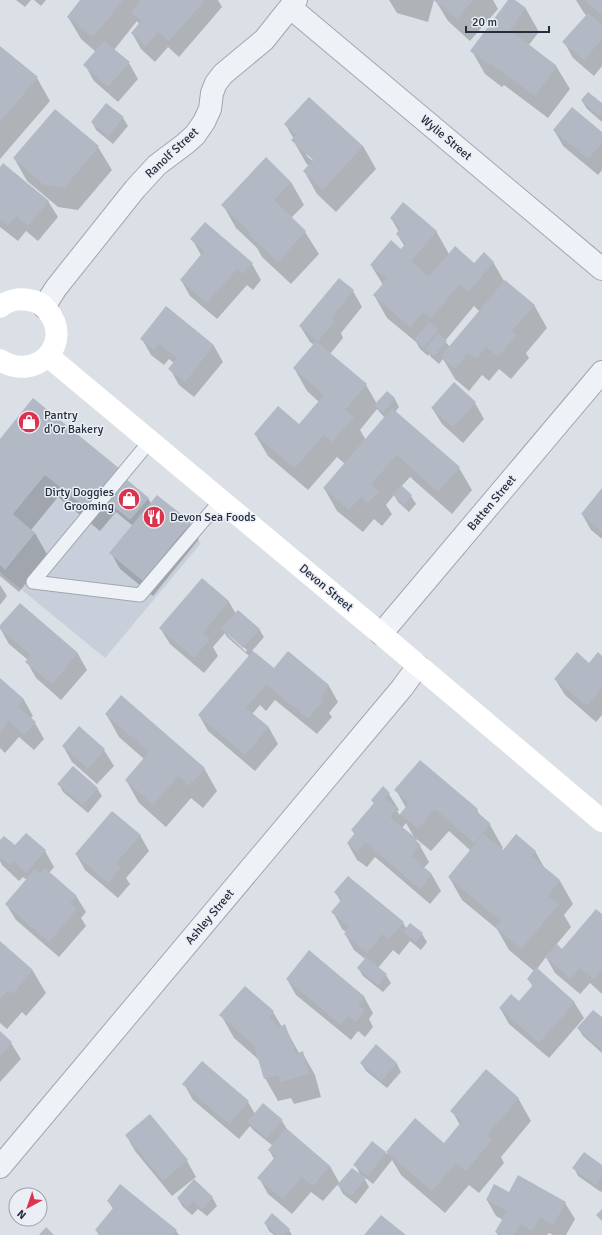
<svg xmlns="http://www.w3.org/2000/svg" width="602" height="1235" font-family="Signika,sans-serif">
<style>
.built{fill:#c9cfda}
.shadow{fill:#0003;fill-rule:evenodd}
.building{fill:#b2b9c5}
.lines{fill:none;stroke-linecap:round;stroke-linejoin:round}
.service-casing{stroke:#a0a7b1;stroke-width:15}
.minor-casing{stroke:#a0a7b1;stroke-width:24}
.service{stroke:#eef1f5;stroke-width:13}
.minor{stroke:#eef1f5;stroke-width:22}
.secondary{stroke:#fff;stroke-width:22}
.labels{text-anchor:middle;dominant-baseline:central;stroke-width:3;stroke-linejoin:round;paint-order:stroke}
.street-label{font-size:12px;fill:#242e3f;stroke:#ebeff5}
.poi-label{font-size:12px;fill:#242e3f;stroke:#ebeff5;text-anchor:start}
</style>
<rect width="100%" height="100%" fill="#dbe0e7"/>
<!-- built -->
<path class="built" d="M34,405L201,543L105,658L0,572V444Z"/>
<!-- shadow -->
<path class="shadow" d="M16,0H31L25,7Z
M34,0H46L41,6Z
M81,0H218L222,7L179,57L168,47L155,62L141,49L132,33L139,24L137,21L114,50L129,63L138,79L118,102L94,81L85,65L96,52L81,39L68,17Z
M389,0H493L498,9L470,41L448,21L437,3L434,0L428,22L397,13Z
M510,0H514L526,9L539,32L528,46L556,66L570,89L548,118L504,85L502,87L485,74L472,51Z
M576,0H602V66L594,76L573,58L564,42L587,16L584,13Z
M0,47L37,78L50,101L0,159Z
M582,101L602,105V122L587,109Z
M106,104L123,118L128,126L113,144L96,130L92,122Z
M55,110L98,147L112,170L78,210L58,207L27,181L14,158Z
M285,124L363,146L376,169L336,212L317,194L304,171L309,166L306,163L293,140L294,139ZM305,151L317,163L316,164L307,156Z
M554,130L602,133V170L598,175L563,146Z
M0,168L48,201L58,217L38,241L26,231L18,241L0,227Z
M291,182L304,205L291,218L305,232L319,254L291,284L262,257L257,248L236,228L223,205Z
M391,218L436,231L449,254L474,265L493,262L504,281L534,305L547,328L526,353L529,358L511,379L499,369L489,381L482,375L469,391L455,379L443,359L439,364L431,357L429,354L428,356L420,349L416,342L387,318L374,295L383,285L371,265L401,251L405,247L397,234L399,232ZM474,306L480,312L450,347L445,341Z
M192,239L252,264L261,280L253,290L247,285L217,319L190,296L181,280L201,255Z
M353,291L362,307L341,333L343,338L330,354L366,385L377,404L387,392L395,399L399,407L395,412L459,468L472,490L452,514L410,477L401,487L411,496L416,504L409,512L398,502L394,495L386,505L392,514L382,526L374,519L363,532L337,511L324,488L345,464L337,457L308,490L268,456L255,434L299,426L319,402L307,391L294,368L314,345L310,342L300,326ZM377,409L385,418L366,440L360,430Z
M166,308L214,346L223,362L194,397L179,385L170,369L174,363L169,359L164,365L151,355L142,339Z
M475,403L484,419L463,443L442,424L432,408Z
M0,441L126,481L148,498L151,504L190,523L199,539L153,596L120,569L111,553L133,526L116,512L100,531L58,497L31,530L35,533L48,556L19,592L0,576Z
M602,490V539L591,530L582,514Z
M202,579L229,602L236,614L259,629L264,637L252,651L274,670L288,653L329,686L338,702L329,713L332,717L317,734L275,700L266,711L260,705L252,714L269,728L278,744L255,771L208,731L199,715L249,656L227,637L225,633L213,647L218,656L204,673L170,644L160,628ZM228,633L247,650L246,652L228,635Z
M0,585L7,596L0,605Z
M20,604L78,654L87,670L61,700L36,678L27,662L28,660L9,644L0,628V627Z
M602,657V715L596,722L565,695L555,679L589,664Z
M0,680L24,700L33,716L30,719L35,723L44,739L34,750L19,737L5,753L0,748Z
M106,714L204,768L217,791L203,808L191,798L166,827L139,803L126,780L144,759L119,737Z
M63,746L104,750L114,766L97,784L72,762Z
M59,784L97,788L102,796L88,813L63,792Z
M383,788L389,794L399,810L397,811L400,815L406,808L396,790L477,810L481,817L490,825L503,848L501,850L503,851H535L545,869L560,881L573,904L564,915L571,927L556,945L562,951L602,916V994L590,983L580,994L555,973L546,957L537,969L574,1002L584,1018L549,1058L509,1024L500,1008L519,1003L533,987L528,979L534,971L509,950L497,929L462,900L449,877L471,851L449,831L431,851L414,837L406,823L402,828L416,840L420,846L429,862L424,868L432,875L441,891L430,904L375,857L367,867L357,860L348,844L355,835L352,830L374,804L372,800Z
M140,835L149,851L126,878L130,884L118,898L85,870L76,854Z
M0,842L15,847L45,851L54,867L49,873L76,896L86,912L81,918L86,926L59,957L16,920L6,904L27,880L23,877L19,881L2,865L0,861Z
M335,892L403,923L407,929L422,934L427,942L421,950L410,941L399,955L393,950L378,968L386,975L391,983L383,992L363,976L358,968L365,959L354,950L345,934L346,932L342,929L333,912L341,902Z
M0,942L33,971L46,993L26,1016L22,1012L7,1029L0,1023Z
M287,979L364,997L373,1013L369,1019L373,1027L365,1037L358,1031L351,1040L296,995Z
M273,1012L282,1027L284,1026L299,1053L302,1052L315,1075L321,1097L294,1104L291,1098L278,1101L265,1078L259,1060L234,1038L221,1015Z
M602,1019V1053L583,1036L578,1028Z
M0,1032L11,1043L21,1059L0,1082Z
M376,1046L397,1064L401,1072L387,1088L366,1071L361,1063Z
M184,1084L248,1102L255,1114L282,1121L287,1129H286L330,1166L340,1184L361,1176L355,1165L372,1143L387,1154L416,1120L444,1144L460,1125L452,1111L518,1098L531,1121L501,1157L504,1163L479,1193L469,1185L445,1213L401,1175L392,1160L373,1184L363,1176L369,1187L356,1204L343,1194L338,1184L323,1201L311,1192L292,1214L268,1194L259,1178L274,1159L269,1150L273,1146L253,1130L250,1126L239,1139L193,1100Z
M126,1135L187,1161L196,1177L172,1196L135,1151Z
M602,1166V1190L601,1192L578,1176L574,1168Z
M509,1193L565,1203L575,1219L566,1235H553L549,1233L547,1235H498L496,1232L503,1220L496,1216L487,1200Z
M212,1197L217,1206L207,1216L198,1209L192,1215L183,1207L178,1199Z
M108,1201L176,1231L179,1235H99L96,1230L113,1209Z
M265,1223L289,1230L292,1235H274L269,1231Z"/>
<!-- building -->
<path class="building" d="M80,0H123L93,37L67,17Z
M141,0H205L169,41L158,32L146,46L131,33L141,21L131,12Z
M435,0H473L457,19Z
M508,0H515L526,8L510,30L557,66L535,96L490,63L489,65L470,51Z
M584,0H602V15Z
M588,13L602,24V39L584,60L562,42Z
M104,41L130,62L108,87L83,65Z
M0,46L38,77L0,122Z
M588,92L602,103V113L599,116L581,100Z
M309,97L363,146L323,190L303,171L313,160L291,140L296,135L284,124Z
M106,103L124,117L108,136L91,122Z
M572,107L602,132V143L588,159L553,130Z
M55,109L99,146L65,187L44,185L13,158Z
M266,157L291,182L274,200L306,231L278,262L248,234L250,232L221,205Z
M3,163L49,201L28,226L16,216L8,226L0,219V167Z
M403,202L437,231L411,261L429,277L455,246L474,263L484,252L494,262L468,292L460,284L431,318L423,312L410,327L373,295L387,279L370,265L391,240L401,249L406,243L396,234L401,228L390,218Z
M205,222L253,263L243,274L237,269L207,303L180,280L204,251L190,239Z
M339,278L354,290L331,318L335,321L318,341L299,326Z
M505,280L535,305L512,331L517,335L498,357L486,347L476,359L468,353L455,369L441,356Z
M166,306L214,345L185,382L168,369L177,358L159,344L154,350L140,339Z
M429,322L438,330L423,348L414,340Z
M438,334L447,341L434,356L425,349Z
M316,341L367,384L345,410L354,417L332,442L324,435L295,468L254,434L278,406L299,424L324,395L293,368Z
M454,382L476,402L453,427L431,408Z
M387,391L395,398L383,413L374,405Z
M33,398L120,469L87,509L45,475L13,514L35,533L5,570L0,565V439Z
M392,408L460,467L438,492L397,455L371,484L379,491L368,503L361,497L349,510L323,488Z
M126,479L149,498L130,520L108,502Z
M401,485L412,495L404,505L392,494Z
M602,488V532L581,514Z
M157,495L191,522L143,581L109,553Z
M202,578L229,601L203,633L210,639L194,658L159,628Z
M20,603L78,653L52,684L25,662L31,655L0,629V625Z
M238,610L260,629L243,648L221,628Z
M253,651L274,668L288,651L329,685L320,698L323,701L308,719L266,684L246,708L269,727L245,755L198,715Z
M577,652L589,663L598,652L602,656V688L587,706L554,679Z
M0,678L24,699L18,707L36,722L24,735L9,721L0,732Z
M121,695L205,768L189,786L178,776L153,805L125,780L149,752L105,714Z
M79,726L105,749L88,769L62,746Z
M420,760L478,809L476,811L491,824L474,843L435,809L418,829L400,814L409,803L394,790Z
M73,766L98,788L83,805L57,784Z
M383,786L390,793L385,798L397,808L390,817L417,839L416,841L421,845L411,856L432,874L420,889L365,842L357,852L347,843L355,833L351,830L374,803L371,800Z
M112,811L141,835L116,863L121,867L108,883L75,854Z
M26,833L46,850L26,873L14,861L10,865L0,857V840L4,836L15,845Z
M483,834L503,850L516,834L536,851L531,856L560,880L548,896L559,904L521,949L495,927L501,921L448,877Z
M45,868L77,896L70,903L77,909L49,942L5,904L35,869L40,874Z
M348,876L404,922L389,939L383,934L367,953L344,934L349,927L331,912L342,899L334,892Z
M596,909L602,914V969L594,979L580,968L571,979L545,957L557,944L562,949Z
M410,923L423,933L416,942L403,932Z
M0,941L33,970L13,994L8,990L0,999Z
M309,950L365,997L358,1005L365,1010L356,1022L348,1016L341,1025L286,979Z
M366,957L387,974L378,985L357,968Z
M536,967L575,1002L539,1043L499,1008L511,994L519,1001L533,985L527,979Z
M245,986L274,1011L269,1017L279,1027L285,1024L296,1054L303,1051L309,1074L280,1082L279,1075L264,1079L254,1045L219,1015Z
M593,1010L602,1017V1050L577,1028Z
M0,1031L12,1042L0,1056Z
M376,1044L397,1063L382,1081L360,1063Z
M202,1061L249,1101L229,1124L182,1084Z
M486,1069L519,1098L487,1135L492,1140L466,1171L456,1163L432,1191L386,1152L415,1118L444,1143L462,1121L450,1111Z
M263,1103L283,1120L267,1138L247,1122Z
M150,1114L188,1160L163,1181L125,1135Z
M286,1128L330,1166L313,1186L302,1177L283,1199L257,1178L276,1156L268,1150Z
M372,1141L386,1152L368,1176L353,1165Z
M584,1152L602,1165V1176L596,1185L572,1168Z
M352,1168L366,1178L351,1196L337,1185Z
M518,1175L566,1202L553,1225L540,1217L532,1231L520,1224L514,1235H501L495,1232L507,1211L486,1200L494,1184L509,1192Z
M194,1179L213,1197L202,1209L193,1201L187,1208L177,1198Z
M120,1184L177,1230L173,1235H101L95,1230L114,1207L107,1201Z
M602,1209V1221L596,1215Z
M272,1213L290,1229L285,1235H277L264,1223Z
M381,1215L406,1235H364Z
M46,1227L54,1235H39Z"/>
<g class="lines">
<!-- service casing -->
<g class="service-casing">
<path id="service" d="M33,582L140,595L221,500
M33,582L150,441"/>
</g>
<!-- minor casing -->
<g class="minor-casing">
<path id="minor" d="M291,8L602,269
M44,307L56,288L135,189L157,165L185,144L195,135L204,122L210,109L212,93L216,83L223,74L264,40L296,0
M381,634L602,372
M0,1167L402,688L418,666"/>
</g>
<!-- service -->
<use href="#service" class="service"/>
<!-- minor -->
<use href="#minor" class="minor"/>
<!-- secondary -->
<path class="secondary" d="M0,307C8,300 19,298 29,300C36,301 43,305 47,310C75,343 36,383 0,360
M48,356L381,634L602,821"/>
</g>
<!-- icons -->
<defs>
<g id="shop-disc" transform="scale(1.15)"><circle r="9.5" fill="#db324e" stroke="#ebeff5"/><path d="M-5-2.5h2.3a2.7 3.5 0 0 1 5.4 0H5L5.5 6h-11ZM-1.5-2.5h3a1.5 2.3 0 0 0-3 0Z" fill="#fff"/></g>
<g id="restaurant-disc" transform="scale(1.15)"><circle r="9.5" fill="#db324e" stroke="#ebeff5"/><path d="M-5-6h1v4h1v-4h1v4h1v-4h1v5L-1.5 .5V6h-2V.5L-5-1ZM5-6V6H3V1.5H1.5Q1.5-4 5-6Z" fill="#fff"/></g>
</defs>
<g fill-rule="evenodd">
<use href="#shop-disc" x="29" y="422"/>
<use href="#shop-disc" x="129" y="499"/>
<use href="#restaurant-disc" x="154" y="517"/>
</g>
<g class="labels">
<!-- street labels -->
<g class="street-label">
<text transform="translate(446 138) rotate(40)">Wylie Street</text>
<text transform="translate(172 153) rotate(-43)">Ranolf Street</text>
<text transform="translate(492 503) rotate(-50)">Batten Street</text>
<text transform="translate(326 588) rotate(40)">Devon Street</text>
<text transform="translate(210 917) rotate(-50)">Ashley Street</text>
</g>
<!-- poi labels -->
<g class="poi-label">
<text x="44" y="415">Pantry<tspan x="44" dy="14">d'Or Bakery</tspan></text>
<text x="114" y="492" text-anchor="end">Dirty Doggies<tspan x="114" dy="14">Grooming</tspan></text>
<text x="170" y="517">Devon Sea Foods</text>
</g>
</g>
<!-- north arrow -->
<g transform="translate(28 1207) rotate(220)"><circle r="19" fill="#ebeff5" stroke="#9ba2ac"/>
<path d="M0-3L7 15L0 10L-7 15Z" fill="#db324e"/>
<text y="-6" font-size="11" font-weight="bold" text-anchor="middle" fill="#242e3f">N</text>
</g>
<!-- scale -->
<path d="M466 26v6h83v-6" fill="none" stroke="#242e3f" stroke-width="2"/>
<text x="472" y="26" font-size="12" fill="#242e3f" stroke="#ebeff5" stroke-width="3" paint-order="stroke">20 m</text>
</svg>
